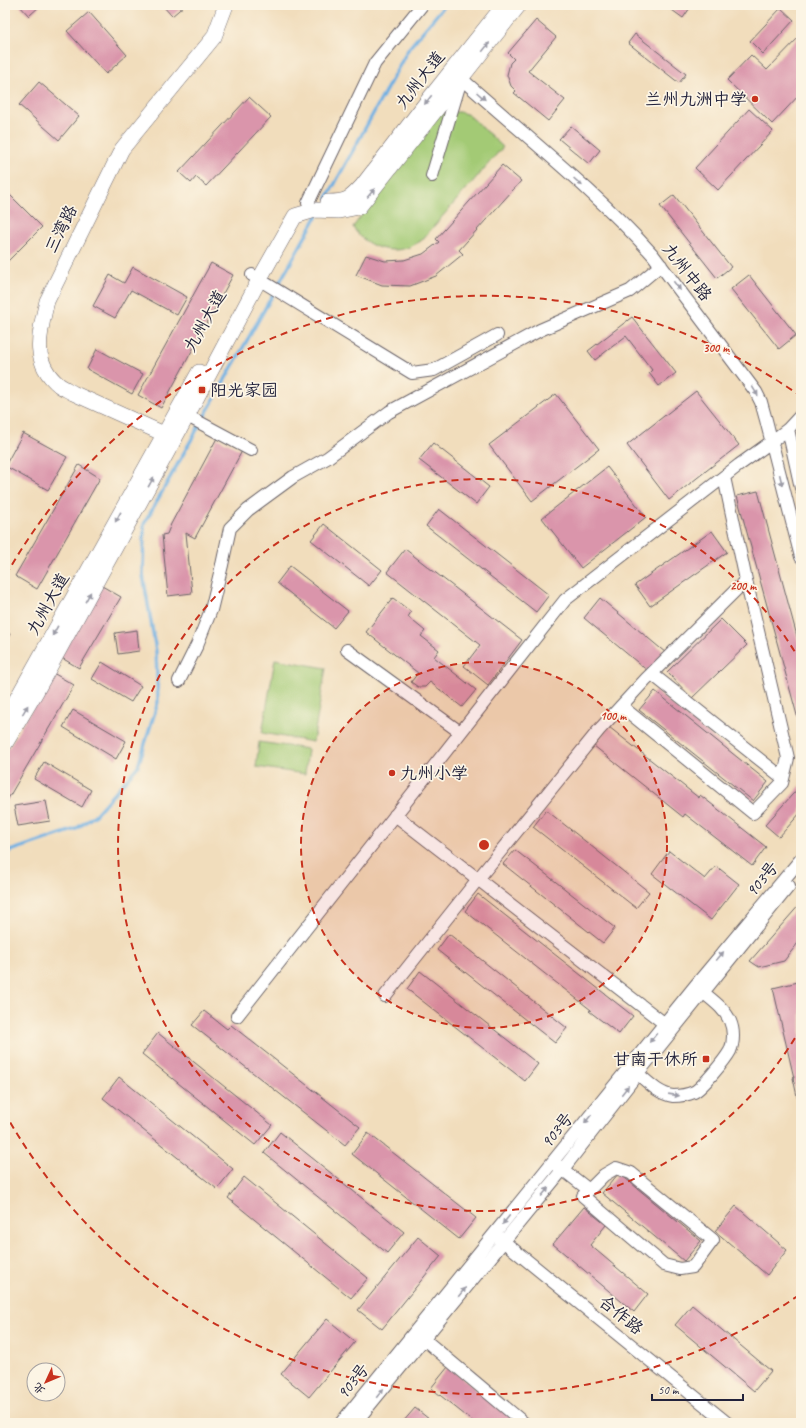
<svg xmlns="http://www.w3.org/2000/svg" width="806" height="1428" font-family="Caveat,'LXGW WenKai TC',sans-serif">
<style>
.green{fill:#a3ca75;stroke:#627658}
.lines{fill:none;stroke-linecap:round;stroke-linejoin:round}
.stream{stroke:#6dafe2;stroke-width:3.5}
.building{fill:#da95ab}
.minor-casing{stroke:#6a6368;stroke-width:14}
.major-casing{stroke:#6a6368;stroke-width:16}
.minor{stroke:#fff;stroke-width:12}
.major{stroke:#fff;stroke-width:15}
.oneway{fill:#9c9ca7}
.ring{fill:none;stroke:#c8321e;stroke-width:2;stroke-dasharray:7 5}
.poi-dot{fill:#c8321e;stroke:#fcf5e5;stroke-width:1.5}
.labels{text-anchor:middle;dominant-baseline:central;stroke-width:3.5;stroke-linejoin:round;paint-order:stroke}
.street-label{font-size:17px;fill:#22223b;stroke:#fcf5e5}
.poi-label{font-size:17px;fill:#22223b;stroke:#fcf5e5;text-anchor:end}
.centre{fill:#c8321e;stroke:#fcf5e5;stroke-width:2}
.ring-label{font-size:12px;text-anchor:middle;font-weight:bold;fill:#c8321e;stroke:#fcf5e5;stroke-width:3.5;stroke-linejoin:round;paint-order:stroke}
</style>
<rect width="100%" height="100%" fill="#fcf5e5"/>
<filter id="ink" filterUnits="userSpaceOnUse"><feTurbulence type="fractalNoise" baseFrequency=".025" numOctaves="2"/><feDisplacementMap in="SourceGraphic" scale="8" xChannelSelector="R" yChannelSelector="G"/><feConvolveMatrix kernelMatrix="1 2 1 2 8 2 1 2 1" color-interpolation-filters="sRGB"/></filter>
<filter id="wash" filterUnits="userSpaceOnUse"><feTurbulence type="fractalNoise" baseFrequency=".012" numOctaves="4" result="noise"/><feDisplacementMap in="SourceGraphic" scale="16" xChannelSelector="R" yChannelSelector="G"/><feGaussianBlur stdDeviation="0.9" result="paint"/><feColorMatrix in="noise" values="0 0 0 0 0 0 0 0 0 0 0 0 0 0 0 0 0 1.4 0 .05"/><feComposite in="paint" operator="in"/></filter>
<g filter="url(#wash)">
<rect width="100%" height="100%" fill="#f1ddbc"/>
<!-- green -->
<path class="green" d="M450,112H460L469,115L503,147L421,241C417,243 412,246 407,248C387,254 364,246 353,227L432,120L441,114Z
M275,659L326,668L313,742L262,733Z
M259,742L308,749L305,774L256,767Z"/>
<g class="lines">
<!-- stream -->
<path class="stream" d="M327,198L409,48L445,5
M5,855L10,851L76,829L95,815L138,766L158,702L156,651L143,575L144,524L318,214"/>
</g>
<g id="blocks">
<!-- building -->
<path class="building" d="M19,5H41L29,16Z
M162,5H185L172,16Z
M665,5H692L683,18Z
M781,8L794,20L763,54L750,41Z
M89,12L127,55L106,74L67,31Z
M536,20L556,37L528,71L565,100L548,121L514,93L516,91L511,86L507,75L510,63L514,59L508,53Z
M635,34L686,74L679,83L628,43Z
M801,35V93L772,124L727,80L751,55L767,70Z
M39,82L79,116L59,140L19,105Z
M249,97L271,117L206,186L196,177L191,183L179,172Z
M749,109L773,131L718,190L695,168Z
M571,126L600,150L589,164L559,139Z
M502,165L521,181L459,250L463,254L436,276L410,286L382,285L356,275L366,255L385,261L404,260L423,254L439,242L436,239Z
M5,190L42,227L6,263L5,262Z
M674,195L731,267L717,278L660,206Z
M211,263L233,275L161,408L138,395Z
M133,267L187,297L177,315L131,290L115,318L93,306L110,275L124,283Z
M749,275L796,335L779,349L731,289Z
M632,317L676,373L659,386L649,373L652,370L626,336L595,360L588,351Z
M97,349L143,374L132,394L87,369Z
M696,391L739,445L669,500L627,445Z
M556,394L599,449L532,501L489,445Z
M23,433L67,457L48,490L5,466Z
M217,438L242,451L195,538L186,533L192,593L168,596L162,535L167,534L171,524Z
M433,443L489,487L476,504L419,460Z
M79,465L100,478L37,589L15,576Z
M607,467L646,517L581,568L542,518Z
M758,491L801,651V730L737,496Z
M439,509L549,595L536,612L426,526Z
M324,524L382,570L369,586L311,540Z
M712,531L727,552L650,606L635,585Z
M405,549L522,640L488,685L464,666L480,645L387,572Z
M290,566L348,611L334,628L277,583Z
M102,586L121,597L79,668L60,657Z
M393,598L411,612L408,617L425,631L421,636L439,650L434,657L476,690L462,707L430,682L425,687H418L411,682L418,673L366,632Z
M600,598L666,653L649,672L584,618Z
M721,619L747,645L692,698L667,672Z
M137,630L139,651L118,654L115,633Z
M5,631L10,634L5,643Z
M102,662L141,686L131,702L92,679Z
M53,673L74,685L5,804V754Z
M655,691L768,782L753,801L639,710Z
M73,710L126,741L116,759L63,727Z
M609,727L699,798L700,795L766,847L752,866L685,814L683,817L594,746Z
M44,762L91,790L82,807L34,779Z
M801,785V812L779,837L765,825Z
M46,801L50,821L18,826L14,806Z
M546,810L649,892L636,908L533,827Z
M515,850L615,928L603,943L503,864Z
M669,851L705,879L716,866L739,884L711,920L652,874Z
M478,894L633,1016L619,1034L589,1011L591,1010L465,911Z
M801,903V939L784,961L759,967L750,961Z
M449,934L567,1028L555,1043L437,950Z
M420,971L538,1064L525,1081L407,989Z
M798,982L801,996L800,1110L793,1078H794L773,988Z
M204,1011L227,1029L231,1025L360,1127L345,1145L192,1025Z
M158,1033L272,1125L255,1145L142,1054Z
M119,1077L233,1169L217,1189L103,1098Z
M280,1132L404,1232L387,1253L264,1153Z
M368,1133L476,1218L459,1239L352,1154Z
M619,1173L701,1241L684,1261L602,1193Z
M244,1177L368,1278L351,1298L228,1198Z
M736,1206L787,1250L767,1275L715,1231Z
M584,1207L606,1225L590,1245L648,1294L634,1312L553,1244Z
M418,1237L441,1256L382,1329L358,1310Z
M692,1305L771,1371L754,1391L675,1325Z
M327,1319L355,1342L309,1397L281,1374Z
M448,1367L512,1418L508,1423H475L431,1388Z
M415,1408L434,1423H402Z"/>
</g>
</g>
<g filter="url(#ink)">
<use href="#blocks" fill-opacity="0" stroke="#6a6368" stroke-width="1"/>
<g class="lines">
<!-- minor casing -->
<g class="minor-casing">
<path id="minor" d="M454,72C520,132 594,189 653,255L756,392L761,402L766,420L801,557
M432,176L460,83
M308,203L375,63L422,5
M252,275L412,373L434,370L497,335
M180,412L251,450
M788,429L801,488
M347,650L460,732
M652,674L783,778
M179,681L197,645L211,610L222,565L230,528L248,510L293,477L327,458L389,412L540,330L630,291L661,265
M621,706L753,813L782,783L788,758L746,580
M395,815L665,1024
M385,996L478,879L599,730L646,679L746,580L724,477
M237,1016L565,600L739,465L771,442L788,429L801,415
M632,1069C644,1078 657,1094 673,1096C680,1096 687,1095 694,1092C702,1088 725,1060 730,1051C734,1042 734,1030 730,1021C724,1007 709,998 698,988
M557,1165L589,1190L604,1175L616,1168L631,1173L713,1240L693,1267L680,1269L664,1265L583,1196L589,1190
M498,1237L727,1423
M419,1335L524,1423
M341,1423L695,986L801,859
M355,1423L563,1169L638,1073L789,886"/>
</g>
<!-- major casing -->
<g class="major-casing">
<path id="major" d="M328,202C347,202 350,199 362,186L429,99L504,5
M164,434L73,393C68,390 63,388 59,385C30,362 40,331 47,301L122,149L214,37L226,5
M5,720L199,372
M5,744L36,692L187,416L259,280L295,216L315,210L339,211L359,207L519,5"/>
</g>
<!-- minor -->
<use href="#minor" class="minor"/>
<!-- major -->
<use href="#major" class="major"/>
</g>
<!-- one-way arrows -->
<defs><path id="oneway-solid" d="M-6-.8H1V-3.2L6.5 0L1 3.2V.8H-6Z"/></defs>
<g class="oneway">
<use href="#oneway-solid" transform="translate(486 47) rotate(-51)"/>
<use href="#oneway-solid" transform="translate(481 96) rotate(42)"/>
<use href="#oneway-solid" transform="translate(428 100) rotate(128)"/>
<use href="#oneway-solid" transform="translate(578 182) rotate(42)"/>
<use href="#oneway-solid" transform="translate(371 193) rotate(-50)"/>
<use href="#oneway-solid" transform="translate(677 286) rotate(53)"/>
<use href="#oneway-solid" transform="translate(755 391) rotate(58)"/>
<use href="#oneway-solid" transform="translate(781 480) rotate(76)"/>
<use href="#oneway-solid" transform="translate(151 482) rotate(-61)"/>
<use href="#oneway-solid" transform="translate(118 517) rotate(119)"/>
<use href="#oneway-solid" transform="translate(88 597) rotate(-61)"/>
<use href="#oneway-solid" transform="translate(55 631) rotate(119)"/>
<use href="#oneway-solid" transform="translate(25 710) rotate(-59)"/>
<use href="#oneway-solid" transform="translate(720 956) rotate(-50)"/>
<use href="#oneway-solid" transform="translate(653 1038) rotate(129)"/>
<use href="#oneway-solid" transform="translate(625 1090) rotate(-52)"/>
<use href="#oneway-solid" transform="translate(674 1095) rotate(8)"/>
<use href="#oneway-solid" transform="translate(588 1119) rotate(129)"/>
<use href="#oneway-solid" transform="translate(545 1192) rotate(-50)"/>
<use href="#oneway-solid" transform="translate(506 1220) rotate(129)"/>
<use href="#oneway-solid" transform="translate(462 1292) rotate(-51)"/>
<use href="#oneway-solid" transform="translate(380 1393) rotate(-51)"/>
</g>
</g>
<!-- distance rings -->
<circle cx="484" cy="845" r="183" fill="#c8321e" fill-opacity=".12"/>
<g class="ring">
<circle cx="484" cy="845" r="183"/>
<path d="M801 1028A366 366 0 1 1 801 662"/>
<path d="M799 1295A549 549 0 0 1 6 1115M6 575A549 549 0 0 1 799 395"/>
</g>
<!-- markers -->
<g class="poi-dot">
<circle cx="755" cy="99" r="4"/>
<rect x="198" y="386" width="8" height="8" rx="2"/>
<circle cx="392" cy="773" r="4"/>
<rect x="702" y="1055" width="8" height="8" rx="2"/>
</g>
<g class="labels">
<!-- street labels -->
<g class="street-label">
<text transform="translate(420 80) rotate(-52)">九州大道</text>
<text transform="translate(61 229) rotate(-64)">三湾路</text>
<text transform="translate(687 272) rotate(52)">九州中路</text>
<text transform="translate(205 321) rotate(-61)">九州大道</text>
<text transform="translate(48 604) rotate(-61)">九州大道</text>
<text transform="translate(762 879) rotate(-50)">903号</text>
<text transform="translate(557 1130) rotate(-51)">903号</text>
<text transform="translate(621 1315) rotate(39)">合作路</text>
<text transform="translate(353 1381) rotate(-51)">903号</text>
</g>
<!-- poi labels -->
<g class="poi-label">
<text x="747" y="99">兰州九洲中学</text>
<text x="210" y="390" text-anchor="start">阳光家园</text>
<text x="400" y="773" text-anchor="start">九州小学</text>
<text x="698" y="1059">甘南干休所</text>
</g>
</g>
<circle cx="484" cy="845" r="6" class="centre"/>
<g class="ring-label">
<text x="716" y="352">300 m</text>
<text x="743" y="590">200 m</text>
<text x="613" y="720">100 m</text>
</g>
<!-- margin -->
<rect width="806" height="1428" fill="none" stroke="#fcf5e5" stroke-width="20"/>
<!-- north arrow -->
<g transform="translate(46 1382) rotate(226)"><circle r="19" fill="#fcf5e5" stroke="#a5a1a1"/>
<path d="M0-3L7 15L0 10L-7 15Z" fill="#c8321e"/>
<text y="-6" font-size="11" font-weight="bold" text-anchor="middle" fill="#22223b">北</text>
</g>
<!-- scale -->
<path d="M652 1394v6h91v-6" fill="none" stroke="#22223b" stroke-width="2"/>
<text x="658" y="1394" font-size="12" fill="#22223b" stroke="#fcf5e5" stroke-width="3" paint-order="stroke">50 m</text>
</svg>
